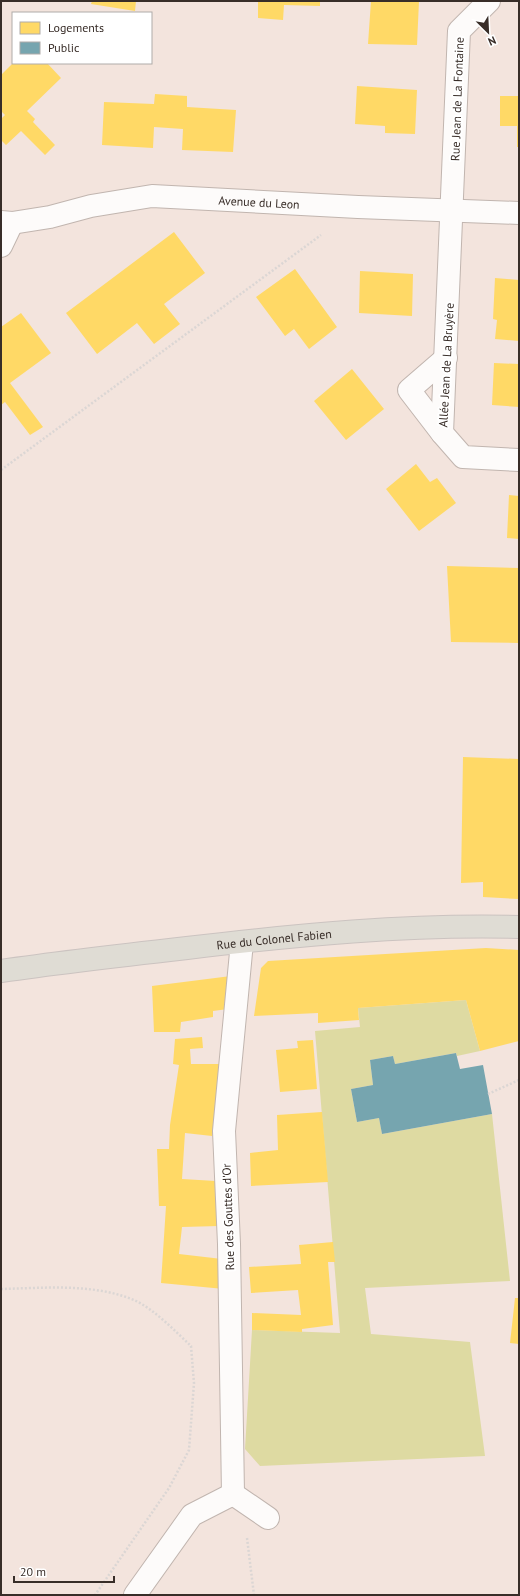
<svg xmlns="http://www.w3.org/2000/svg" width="520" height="1596" font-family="'PT Sans',sans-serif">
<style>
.green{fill:#dedaa2}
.homes{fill:#ffd966}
.public{fill:#76a5af}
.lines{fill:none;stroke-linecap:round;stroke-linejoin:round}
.minor-casing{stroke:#c1b5af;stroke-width:24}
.major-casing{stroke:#cbc3c0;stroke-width:24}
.path{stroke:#dbd6d4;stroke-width:2.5;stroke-dasharray:2 2;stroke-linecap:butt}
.minor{stroke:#fdfbfa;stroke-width:22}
.major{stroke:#dfdcd4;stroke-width:22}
.labels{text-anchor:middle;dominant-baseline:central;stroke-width:4;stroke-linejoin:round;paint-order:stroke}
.street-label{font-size:12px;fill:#382d28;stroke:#fff}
</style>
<rect width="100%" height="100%" fill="#f3e4dd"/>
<!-- green -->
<path class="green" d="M466,1000L480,1051L457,1056L456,1053L395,1064L393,1056L370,1060L373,1085L351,1089L357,1122L379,1118L382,1134L492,1114L510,1281L365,1288L371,1334L470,1342L485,1456L260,1466L245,1449L252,1330L340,1333L315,1031L360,1027L358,1008Z"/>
<!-- homes -->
<path class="homes" d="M92,1H136L135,11L91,4Z
M258,1H320V6L284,5L283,20L258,18Z
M371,1H419L417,45L368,44Z
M13,63H47L61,78L27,111L35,119L33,122L55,145L45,155L21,131L6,145L1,140V119L5,115L1,111V75Z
M357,86L417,90L415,134L385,133V126L355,124Z
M155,94L187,96V107L236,110L233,152L182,150L183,129L154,127L153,148L102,145L104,102L154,104Z
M500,96H519V147H517V126H500Z
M174,232L205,273L164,304L180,324L154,344L137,323L97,354L66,313Z
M295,269L337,327L309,349L294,329L285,336L256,297Z
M360,271L413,274L412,316L359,313Z
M495,278L519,280V341L495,339L497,320L493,319Z
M21,313L51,353L10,383L43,427L30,435L5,402L1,405V327Z
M494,363L519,364V407L492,405Z
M352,369L384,409L346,440L314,401Z
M416,464L430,482L437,478L456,503L419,531L386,489Z
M509,495L519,496V539L507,538Z
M447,566L519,568V643L451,642Z
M463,757L519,759V899L483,897V882L461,883Z
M486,948L519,950V1041L480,1051L466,1000L358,1008L359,1020L318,1023V1013L254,1016L261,968L268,961Z
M231,976L228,1009L213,1011V1017L181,1022L180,1032H154L152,986Z
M202,1037L203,1048L190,1049L191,1064H221L212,1136L185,1133L182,1179L216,1181L219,1226L182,1227L179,1254L222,1259L224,1289L161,1283L166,1206H159L157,1149H169L170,1125L179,1065L173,1064L175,1039Z
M313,1040L317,1089L280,1092L276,1050L298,1048L297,1041Z
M322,1112L328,1182L251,1186L250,1153L278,1150L277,1115Z
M333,1242L335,1262H328L333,1325L302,1329V1332L252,1330V1313L301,1315L298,1290L251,1293L249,1267L301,1264L299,1245Z
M515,1298H519V1344L510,1343Z"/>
<!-- public -->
<path class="public" d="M456,1053L460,1069L483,1065L492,1114L382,1134L379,1118L357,1122L351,1089L373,1085L370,1060L393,1056L395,1064Z"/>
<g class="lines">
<!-- minor casing -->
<g class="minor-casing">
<g id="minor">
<path d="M489,1L459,31L442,433L463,457L519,460"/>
<path id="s1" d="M1,222L12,223L50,217L91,206L152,196L358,207L519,213"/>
<path d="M1,246L12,223"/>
<path d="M442,433L409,390L446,358"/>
<path d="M233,1494L229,1244L224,1131L242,942"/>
<path d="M233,1494L268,1518"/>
<path d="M135,1595L192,1515L233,1494"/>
</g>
</g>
<!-- major casing -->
<g class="major-casing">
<g id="major">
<path id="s2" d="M1,971C63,962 125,955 187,948C297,935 408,924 519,927"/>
</g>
</g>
<!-- path -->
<path class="path" d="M1,470L321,235
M488,1094L519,1080
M1,1289C44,1288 93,1283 134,1300C154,1309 175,1331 191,1346L194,1383L189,1450L169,1488L95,1595
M247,1538L254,1595"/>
<!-- minor -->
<use href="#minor" class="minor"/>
<!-- major -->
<use href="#major" class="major"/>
</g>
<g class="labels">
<!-- street labels -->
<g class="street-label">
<text transform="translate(457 99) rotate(-88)">Rue Jean de La Fontaine</text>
<text stroke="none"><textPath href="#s1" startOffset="261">Avenue du Leon</textPath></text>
<text transform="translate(446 365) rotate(-87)">Allée Jean de La Bruyère</text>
<text stroke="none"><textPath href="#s2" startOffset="275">Rue du Colonel Fabien</textPath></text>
<text transform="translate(228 1217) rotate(-92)">Rue des Gouttes d'Or</text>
</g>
</g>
<!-- border -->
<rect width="520" height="1596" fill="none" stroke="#382d28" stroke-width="4"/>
<!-- legend -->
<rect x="12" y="12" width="140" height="52" fill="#ffffff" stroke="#afaba9"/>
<rect x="20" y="22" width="20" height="12" fill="#ffd966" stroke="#afaba9"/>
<text x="48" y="32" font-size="12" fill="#382d28">Logements</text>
<rect x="20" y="42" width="20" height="12" fill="#76a5af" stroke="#afaba9"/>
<text x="48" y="52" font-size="12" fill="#382d28">Public</text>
<!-- north arrow -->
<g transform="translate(488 32) rotate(156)" stroke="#ffffff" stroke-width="3" paint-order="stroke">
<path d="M0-3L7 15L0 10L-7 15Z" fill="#382d28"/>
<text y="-6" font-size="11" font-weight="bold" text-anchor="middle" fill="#382d28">N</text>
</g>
<!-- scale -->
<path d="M14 1576v6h100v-6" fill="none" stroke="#382d28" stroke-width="2"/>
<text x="20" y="1576" font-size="12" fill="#382d28" stroke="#ffffff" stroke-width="3" paint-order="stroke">20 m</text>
</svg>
